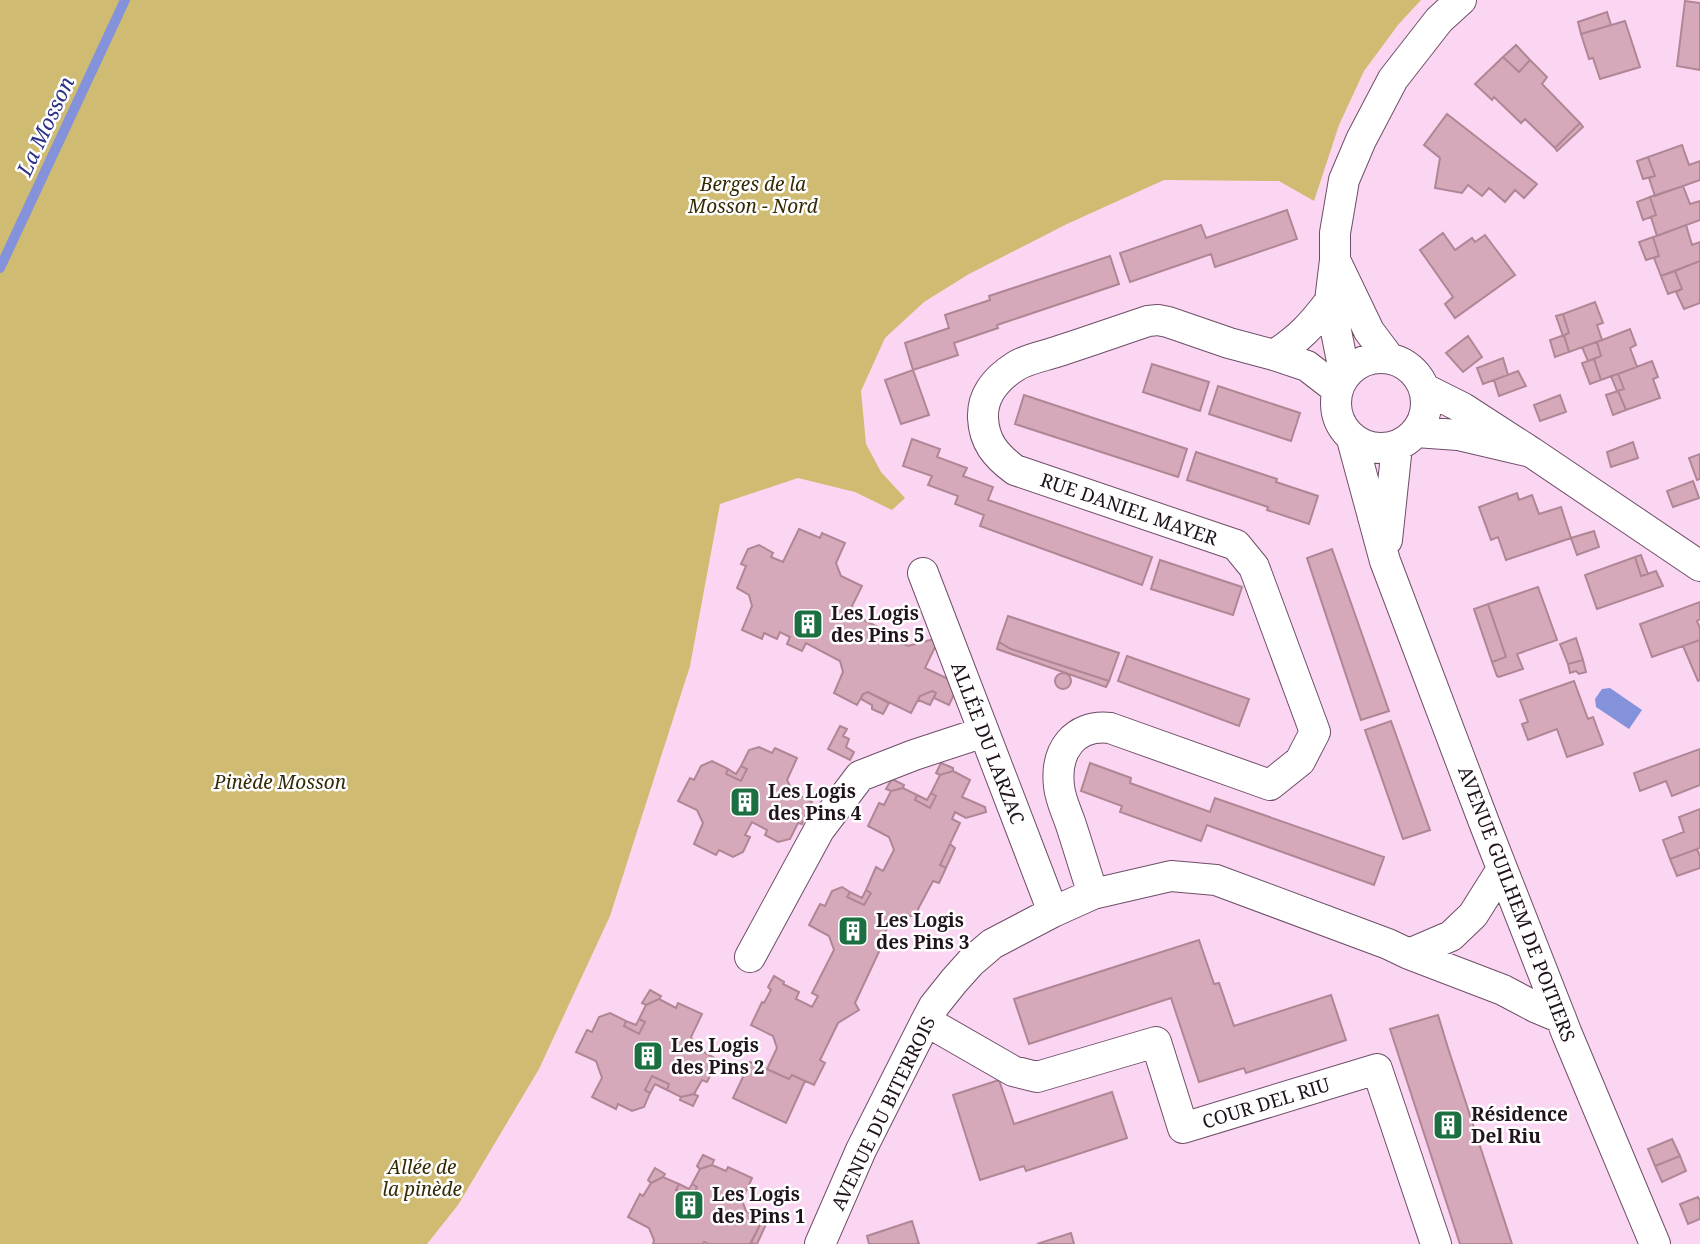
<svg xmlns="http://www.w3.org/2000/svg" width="1700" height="1244" font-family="'Noto Serif',serif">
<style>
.green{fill:#cfbb71}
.water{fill:#8392db}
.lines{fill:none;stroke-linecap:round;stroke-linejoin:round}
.stream{stroke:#8392db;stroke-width:10}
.building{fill:#d5a9b9;stroke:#b08695;stroke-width:2}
.street-casing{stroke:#6e4e67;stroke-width:32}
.street{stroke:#fff;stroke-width:30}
.labels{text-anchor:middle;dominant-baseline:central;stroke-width:5;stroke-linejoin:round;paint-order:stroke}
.park-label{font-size:19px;font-style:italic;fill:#342a04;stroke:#fff}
.street-label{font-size:19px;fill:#20131d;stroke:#fff}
.poi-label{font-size:19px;font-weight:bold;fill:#20131d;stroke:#fff;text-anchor:start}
.water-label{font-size:21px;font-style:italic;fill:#2c3186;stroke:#fff}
</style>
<rect width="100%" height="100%" fill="#fbd6f2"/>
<!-- green -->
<path class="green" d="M0,0H1421L1398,25L1364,71L1339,125L1314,201L1279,181L1164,180L1067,224L969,274L924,302L885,338L861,391L866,444L881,472L905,498L892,510L855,492L798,478L720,504L690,666L610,916L539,1069L458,1205L427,1244H0Z"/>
<!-- water -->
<path class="water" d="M1610,688L1642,710L1629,729L1596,707L1595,699L1602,689Z"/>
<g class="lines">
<!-- stream -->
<path class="stream" d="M0,268L125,0"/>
</g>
<!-- building -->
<path class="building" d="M1685,1L1700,3V70L1677,66Z
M1607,12L1611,25L1581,34L1578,22Z
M1625,21L1640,67L1600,79L1593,58L1589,59L1581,34Z
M1516,45L1530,60L1519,72L1503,57Z
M1503,57L1519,72L1530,60L1547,77L1542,84L1580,123L1555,148L1525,119L1521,123L1494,97L1492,100L1475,84Z
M1447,114L1537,184L1524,198L1515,190L1505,202L1489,188L1482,196L1468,185L1462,193L1435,188L1440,158L1424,145Z
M1580,123L1583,127L1557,151L1555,148Z
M1682,145L1689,165L1700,161V180L1655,196L1649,178L1655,176L1648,157Z
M1648,157L1655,176L1643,179L1637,161Z
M1683,186L1690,204L1700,201V220L1657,236L1651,217L1656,215L1650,197Z
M1650,197L1656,215L1643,220L1637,202Z
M1287,210L1297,239L1215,267L1211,254L1130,282L1120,253L1201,225L1206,238Z
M1686,225L1692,245L1700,242V261L1661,276L1654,258L1659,256L1653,237Z
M1443,233L1455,250L1472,238L1475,242L1485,235L1515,275L1455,318L1445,304L1453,297L1420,250Z
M1653,237L1659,256L1646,260L1639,242Z
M1110,256L1119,284L997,325L998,328L954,343L958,355L913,370L905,343L949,328L945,315L990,300L989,296Z
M1700,261V303L1684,309L1676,292L1682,289L1675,271Z
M1675,271L1682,289L1668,294L1661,276Z
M1595,302L1603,323L1597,325L1602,340L1569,352L1564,335L1569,333L1563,314Z
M1563,314L1569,333L1563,336L1556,316Z
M1630,329L1636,345L1630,348L1637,367L1601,380L1594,359L1601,356L1597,342Z
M1564,335L1569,352L1555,357L1550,340Z
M1468,336L1482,357L1463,372L1446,353Z
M1597,342L1601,356L1588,361L1582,347Z
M1503,358L1508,375L1483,384L1477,368Z
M1594,359L1601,380L1590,384L1582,363Z
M1652,361L1658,377L1653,379L1660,398L1626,410L1618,391L1624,389L1618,374Z
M1152,364L1209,382L1200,411L1143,392Z
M913,370L929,415L901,424L885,380Z
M1518,371L1526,386L1499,396L1494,380Z
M1618,374L1624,389L1617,391L1611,376Z
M1218,386L1300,413L1291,441L1209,414Z
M1618,391L1626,410L1613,415L1606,395Z
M1024,395L1187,449L1178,477L1015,424Z
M1560,395L1566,412L1540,421L1534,405Z
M912,439L940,449L937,457L967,468L963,476L993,487L988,500L1152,557L1142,585L980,526L984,515L955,504L958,496L928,485L932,476L903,466Z
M1633,442L1638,458L1611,467L1607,452Z
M1196,452L1277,479L1276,482L1318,496L1309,524L1267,510L1268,507L1187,480Z
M1700,454V479L1697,480L1689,458Z
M1693,481L1699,498L1673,507L1667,491Z
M1517,493L1519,500L1532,495L1539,514L1561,507L1571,538L1506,560L1498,537L1491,540L1479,507Z
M799,529L820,538L822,533L845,543L836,563L841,576L862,586L851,608L862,614L860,618L884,630L881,634L908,646L934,639L936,645L925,668L959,684L949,705L934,698L936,693L932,691L920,696L911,713L868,692L863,694L857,705L834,693L843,672L840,661L806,643L802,651L787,644L790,637L780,632L777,639L764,633L762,639L742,630L752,606L749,595L737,588L746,566L741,564L748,549L759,545L773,553L771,557L783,562Z
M1594,531L1599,547L1577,555L1571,538Z
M1332,549L1389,711L1361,720L1307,558Z
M1641,555L1648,574L1641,576L1635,557Z
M1635,557L1641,576L1656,571L1663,586L1597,609L1585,575Z
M1160,560L1242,587L1233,615L1151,589Z
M1538,587L1557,640L1517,654L1523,669L1499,677L1497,676L1492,662L1506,657L1488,604Z
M1700,602V619L1697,621L1700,628V640L1652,657L1640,624Z
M1488,604L1506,657L1492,662L1474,609Z
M1008,616L1119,653L1109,681L1011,649L999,642Z
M1576,638L1583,660L1568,664L1560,644Z
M1700,640V680L1698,681L1683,646Z
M999,642L1011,649L1109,681L1106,687L997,649Z
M1127,656L1249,699L1239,726L1118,681Z
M1583,660L1586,672L1579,674L1576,671L1570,673L1568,664Z
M1055 681a8 8 0 1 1 16 0a8 8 0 1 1-16 0Z
M1574,681L1588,719L1593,717L1603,744L1602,745L1567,757L1557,729L1528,740L1522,724L1528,722L1520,700Z
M932,691L936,693L930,705L918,700L920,696Z
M868,692L889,703L883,714L872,709V705L861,699L863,694Z
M1391,721L1430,830L1403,839L1365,730Z
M840,726L847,729L843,736L849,739L846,747L854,752L850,760L828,749Z
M759,747L772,753L775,748L797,758L787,780L793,792L812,802L802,824L798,823L790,839L778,842L765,835L767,830L752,822L745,835L750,837L743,852L733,857L719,850L716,855L694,844L703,823L697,810L678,801L690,778L694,780L701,766L712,761L728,769L726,774L741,781L747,769L741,766L749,750Z
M1700,749V785L1672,796L1666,781L1640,791L1634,773Z
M941,763L953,768V771L940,775L936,773Z
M1090,763L1131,778L1130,783L1210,812L1215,798L1384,857L1374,885L1207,825L1201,841L1120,812L1122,806L1081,791Z
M741,766L747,769L741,781L726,774L728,769L736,774Z
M953,771L970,780L962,797L985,807L986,812L966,818L955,812L952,819L960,823L940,865L946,868L939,883L933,881L918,909L919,914L890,921L882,940L884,941L855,1003L859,1010L838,1023L820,1060L825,1063L814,1085L792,1075L789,1079L767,1069L777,1048L773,1036L751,1025L762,1002L764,1003L771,990L768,987L774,976L784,982L783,984L799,992L796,999L812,1007L818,996L812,993L834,950L829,936L809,925L820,904L825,906L832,891L842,887L850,892L847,897L864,905L871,893L866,890L876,867L883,871L894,850L889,837L868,826L879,803L884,805L891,791L903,788L917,795L915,800L930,808L936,796L931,793L940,775Z
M892,779L904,785L903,788L891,791L886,789Z
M931,793L936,796L930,808L915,800L917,795L927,800Z
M1700,809V848L1670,859L1663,840L1684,832L1679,817Z
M950,844L955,848L946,868L940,865Z
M1697,849L1700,856V868L1677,876L1670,859Z
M866,890L871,893L864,905L847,897L850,892L862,898Z
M1199,940L1214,984L1219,983L1234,1026L1331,995L1346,1040L1246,1073L1244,1068L1199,1082L1171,998L1029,1044L1014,999Z
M650,990L661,996L659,999L646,1005L642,1003Z
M659,999L676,1008L678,1003L702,1014L691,1037L695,1047L718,1060L707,1082L702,1080L694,1094L681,1097L667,1090L669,1084L652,1076L645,1090L650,1093L644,1107L632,1111L618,1104L616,1109L592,1097L602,1078L596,1061L576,1052L587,1030L592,1032L599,1017L610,1013L626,1021L624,1026L639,1034L645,1022L639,1019L646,1005Z
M1438,1015L1448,1048L1512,1244H1460L1390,1029Z
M639,1019L645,1022L639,1034L624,1026L626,1021L636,1025Z
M750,1062L789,1079L792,1075L805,1081L786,1123L733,1098Z
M652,1076L669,1084L667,1090L655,1084L650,1093L645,1090Z
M999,1080L1014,1124L1112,1092L1127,1138L1026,1171L1024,1166L980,1180L953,1095Z
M694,1094L698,1096L693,1106L680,1100L681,1097Z
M1672,1139L1680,1156L1655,1166L1648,1149Z
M703,1155L714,1160L712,1165L700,1169L697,1166Z
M1680,1156L1686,1171L1662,1182L1655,1166Z
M712,1165L726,1171L728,1167L752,1178L742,1200L746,1211L763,1219L750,1244H709L704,1242L703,1244H653L654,1240L649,1228L628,1217L640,1194L643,1196L651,1183L663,1177L679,1184L676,1190L692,1198L697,1187L692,1184L700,1169Z
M655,1168L665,1174L663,1177L651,1183L648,1180Z
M679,1184L689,1189L692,1184L697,1187L692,1198L676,1190Z
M1698,1197L1700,1201V1219L1688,1224L1680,1204Z
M763,1219L767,1222L757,1244L751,1243Z
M912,1221L919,1244H869L867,1236Z
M1071,1233L1074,1244H1037Z"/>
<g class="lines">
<!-- street casing -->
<g class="street-casing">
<path id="street" d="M1335,260V233L1344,180L1361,140L1393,79L1439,20L1461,0
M1274,355C1299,339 1313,324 1330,301
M1336 403a45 45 0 1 1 90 0a45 45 0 1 1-90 0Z
M1345,376L1330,301L1335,260L1369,331L1390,359
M1416,432L1458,435L1531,452L1463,408L1425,389
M1352,439L1385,561L1485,825L1567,1034L1655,1244
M1531,452L1700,566
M1387,540L1397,446
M923,573L1053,912
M1093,894C1085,870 1078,846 1070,822C1066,811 1060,798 1059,786C1055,751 1074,724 1110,728L1270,785L1300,761L1315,732L1254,567L1236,545L1015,470C996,456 984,442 983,418C982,395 997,378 1016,366C1027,359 1044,356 1056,352C1087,342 1118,331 1148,321L1158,320L1168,322L1229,343L1274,355L1307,366L1338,390
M1409,954L1503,990L1537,1008L1561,1018
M750,957L819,830L860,776L914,755L984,732
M926,1021L1013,1071L1037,1077L1156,1042L1183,1128L1377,1069L1436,1244
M820,1244L861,1150L926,1021L934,1006L954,981L971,962L992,944L1053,912L1093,894L1171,876L1216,880L1388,944L1409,954L1451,936L1473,915L1502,869"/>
</g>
<!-- street -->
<use href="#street" class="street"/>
</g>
<!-- icons -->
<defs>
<g id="building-square" transform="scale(1.575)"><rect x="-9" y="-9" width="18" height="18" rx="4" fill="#1b6f41" stroke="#fff"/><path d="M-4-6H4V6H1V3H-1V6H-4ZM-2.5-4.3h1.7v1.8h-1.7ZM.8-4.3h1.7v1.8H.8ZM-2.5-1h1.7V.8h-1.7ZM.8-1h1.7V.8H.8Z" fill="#fff"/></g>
</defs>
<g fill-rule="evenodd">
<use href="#building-square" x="808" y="624"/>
<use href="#building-square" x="745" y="802"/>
<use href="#building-square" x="853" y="931"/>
<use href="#building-square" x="648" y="1056"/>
<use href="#building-square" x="1448" y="1125"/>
<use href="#building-square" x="689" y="1205"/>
</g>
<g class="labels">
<!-- park labels -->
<g class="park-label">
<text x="753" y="184">Berges de la<tspan x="753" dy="22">Mosson - Nord</tspan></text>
<text x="280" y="782">Pinède Mosson</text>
<text x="422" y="1167">Allée de<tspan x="422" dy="22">la pinède</tspan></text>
</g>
<!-- street labels -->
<g class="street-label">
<text transform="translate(1129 509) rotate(19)">RUE DANIEL MAYER</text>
<text transform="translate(988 743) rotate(69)">ALLÉE DU LARZAC</text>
<text transform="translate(1517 904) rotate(69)">AVENUE GUILHEM DE POITIERS</text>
<text transform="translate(1266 1103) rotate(-17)">COUR DEL RIU</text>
<text transform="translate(883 1113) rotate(-64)">AVENUE DU BITERROIS</text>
</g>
<!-- poi labels -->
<g class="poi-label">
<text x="831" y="613">Les Logis<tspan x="831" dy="22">des Pins 5</tspan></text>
<text x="768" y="791">Les Logis<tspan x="768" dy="22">des Pins 4</tspan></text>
<text x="876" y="920">Les Logis<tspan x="876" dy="22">des Pins 3</tspan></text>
<text x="671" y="1045">Les Logis<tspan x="671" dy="22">des Pins 2</tspan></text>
<text x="1471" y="1114">Résidence<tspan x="1471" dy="22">Del Riu</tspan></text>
<text x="712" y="1194">Les Logis<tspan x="712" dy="22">des Pins 1</tspan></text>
</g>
<!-- water labels -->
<g class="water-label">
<text transform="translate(45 126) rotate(-65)">La Mosson</text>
</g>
</g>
</svg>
